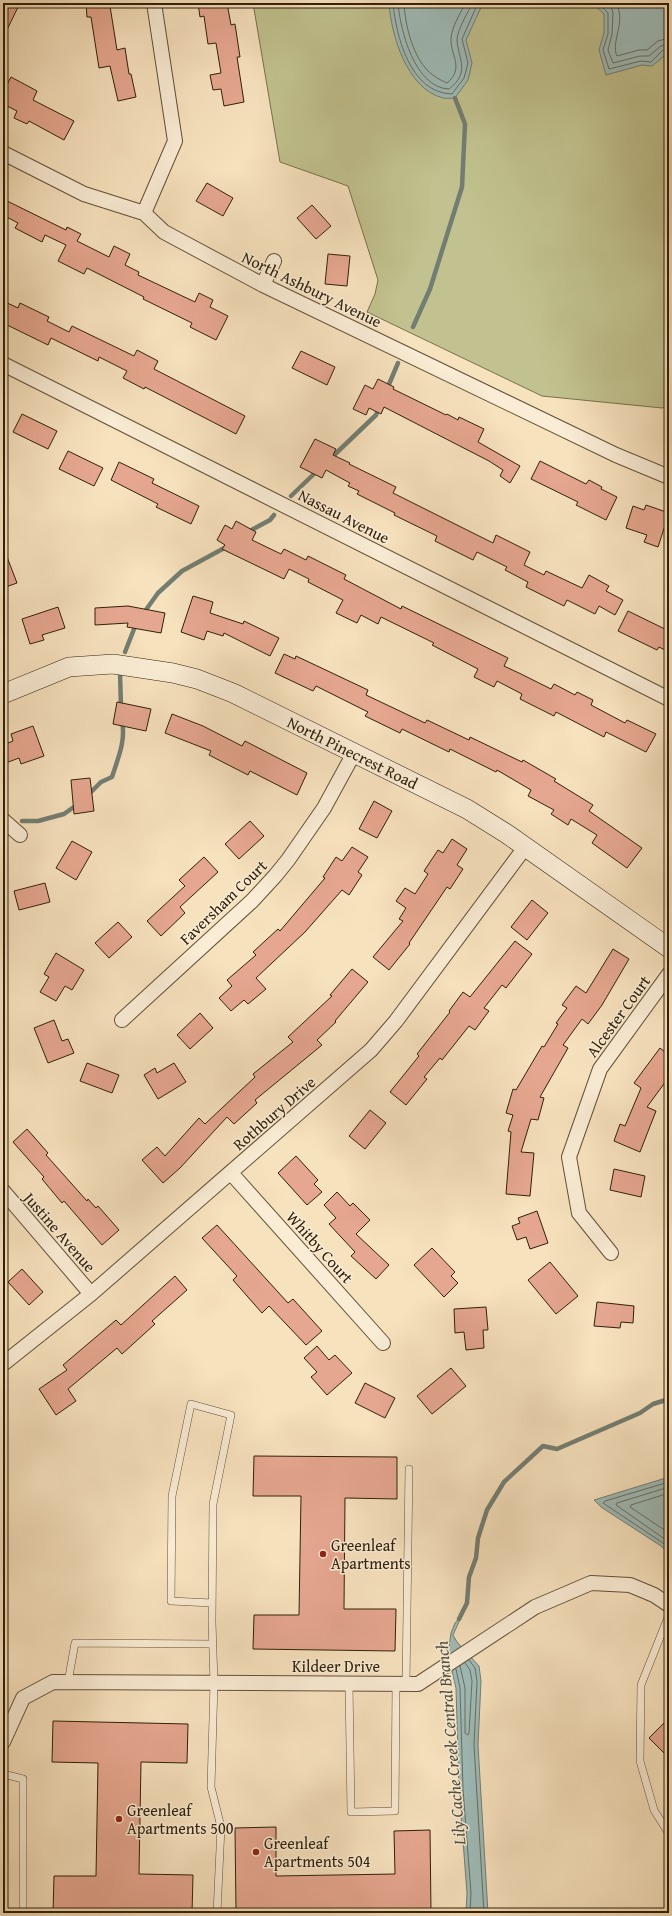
<svg xmlns="http://www.w3.org/2000/svg" width="672" height="1916" font-family="'Gentium Book Plus',serif">
<style>
.green{fill:#c1c28f;stroke:#78714c}
.water{fill:#9fbcb9;stroke:#737e73}
.lines{fill:none;stroke-linecap:round;stroke-linejoin:round}
.shore{stroke:#686e61;stroke-width:1}
.stream{stroke:#737e73;stroke-width:4.5}
.building{fill:#e6a790;stroke:#302009}
.lane-casing{stroke:#625036;stroke-width:8}
.street-casing{stroke:#625036;stroke-width:16}
.secondary-casing{stroke:#302009;stroke-width:20}
.lane{stroke:#faecd5;stroke-width:7}
.street{stroke:#faecd5;stroke-width:14}
.secondary{stroke:#faecd5;stroke-width:19}
.poi-dot{fill:#8f2418;stroke:#faecd5;stroke-width:1.5}
.labels{text-anchor:middle;dominant-baseline:central;stroke-width:3;stroke-linejoin:round;paint-order:stroke}
.street-label{font-size:16px;fill:#302009;stroke:#faecd5}
.poi-label{font-size:16px;fill:#302009;stroke:#faecd5;text-anchor:start}
.water-label{font-size:17px;font-style:italic;fill:#514f3e;stroke:#faecd5}
</style>
<rect width="100%" height="100%" fill="#f7e2be"/>
<filter id="stains"><feTurbulence type="fractalNoise" baseFrequency=".005" numOctaves="4"/><feColorMatrix values="0 0 0 0 .2 0 0 0 0 .09 0 0 0 0 .02 0 0 0 .5 -.17"/></filter>
<radialGradient id="worn" r=".72"><stop offset=".6" stop-color="#630" stop-opacity="0"/><stop offset="1" stop-color="#630" stop-opacity=".3"/></radialGradient>
<!-- green -->
<path class="green" d="M253,3H669V406L662,408L542,396L367,312L375,294L378,280L348,186L280,162Z"/>
<!-- water -->
<path class="water" d="M389,3H483L466,40L472,63L468,80L455,98C451,98 446,99 443,98C407,89 391,35 389,3Z
M592,3H669V52L652,66L642,65L606,75L599,50L604,33V14Z
M669,1477V1554L661,1546L601,1507L594,1500Z
M462,1615L453,1635L457,1642L479,1666L481,1681L478,1745L488,1913H466L467,1893L459,1789L456,1688L448,1654L451,1633L455,1623Z"/>
<g class="lines">
<!-- shore -->
<path class="shore" d="M393,3C396,36 410,93 452,94L464,78L468,63L462,39L478,3
M398,3C400,30 415,88 449,89C471,72 458,59 457,40C457,31 468,11 473,3
M404,3C405,24 412,55 428,71C433,76 440,80 447,83C465,68 450,55 451,38C452,27 460,13 466,3
M598,3L608,13V34L603,50L609,69L641,61L651,62L663,50L669,49
M606,3L612,9L613,13L612,34L608,50L613,63L640,56H649L661,46L669,44
M615,3C628,19 610,42 617,56L639,50H647L658,41L669,38
M669,1482L605,1501L603,1503L663,1543L669,1549
M669,1487L617,1503L616,1505L669,1542
M669,1493L631,1505L630,1507L669,1533
M469,1660L475,1668L477,1681L474,1745L484,1913
M460,1666L465,1688V1733L468,1735L469,1733L472,1681L470,1670L465,1663
M456,1669L460,1688L463,1789L471,1893L470,1913"/>
<!-- stream -->
<path class="stream" d="M413,327L430,289L462,187L465,124L455,98
M387,389L398,363
M330,459L376,415L379,407
M291,496L317,471
M246,533L270,520L274,515
M143,614L158,593L182,571L228,546
M125,652L136,624
M120,672L121,708
M88,795L101,782L112,777C118,758 126,741 122,721
M22,821H38L64,814L78,804
M459,1619L467,1603L469,1577L476,1558L478,1538L487,1510L504,1482L543,1446L557,1449L640,1413L653,1404L669,1399"/>
</g>
<!-- building -->
<path class="building" d="M3,3H20L3,38Z
M86,3H106V6H110L117,50L125,48L129,74H131L136,97L118,101L110,66L99,68L91,17H87Z
M198,3H227L231,25L235,24L240,57H237L244,102L224,106L221,89L213,90L210,75L221,73L216,43L208,44L204,16L200,17Z
M11,77L37,91L33,100L74,121L64,140L29,121L27,124L14,118L17,111L3,104V92Z
M207,183L233,198L223,216L196,201Z
M3,199L66,230L67,227L81,234L77,241L109,257L114,246L130,254L125,265L139,272L138,275L195,302L199,293L213,300L210,307L228,316L216,340L190,327L192,323L143,299L144,297L87,268L84,274L58,261L66,245L45,235L42,242L15,228L18,223L3,215Z
M312,205L331,226L316,239L297,218Z
M328,254L350,256L347,286L325,284Z
M3,301L18,308L20,303L49,317L47,321L69,332L72,326L134,356L137,350L158,361L154,369L245,416L236,434L145,387L144,389L123,378L127,371L99,357L98,361L51,338L48,345L3,323Z
M301,351L335,367L327,385L292,368Z
M378,379L394,387L393,389L446,415L447,414L458,420L459,417L484,429L478,442L520,466L510,483L500,476L503,470L489,461L384,407L381,414L369,408L366,415L353,409L365,385L373,389Z
M22,414L57,431L48,449L13,432Z
M315,439L336,449L333,455L350,463L349,464L396,487L393,493L493,543L496,535L530,552L524,565L544,575L546,571L582,588L589,575L609,586L606,591L623,600L615,615L599,606L595,614L567,600L564,606L526,587L528,582L505,570L507,567L477,552L473,560L435,541L437,536L394,515L395,513L357,494L359,491L348,486L350,483L326,470L322,478L300,467Z
M68,451L103,468L94,486L59,469Z
M540,461L586,484L589,480L602,487L601,489L617,497L606,520L576,505L578,502L531,479Z
M119,462L154,479L152,483L199,506L191,524L156,507L158,504L111,480Z
M646,505L669,513L658,547L644,542L647,535L626,528L633,506L644,510Z
M236,521L256,532L252,540L281,554L284,549L306,560L308,556L346,575L344,579L401,609L402,606L508,658L504,666L521,674L551,689L554,684L575,695L577,692L593,700L591,705L625,723L627,720L656,734L646,752L606,732L604,737L556,712L554,716L520,699L522,694L497,681L494,687L474,677L478,669L432,645L434,643L381,617L378,624L361,615L357,623L336,613L343,600L308,582L309,579L289,569L284,579L222,549L225,545L217,540L225,525L232,529Z
M3,549H4L17,583L3,588Z
M193,596L213,602L210,613L243,624L244,621L279,638L270,656L224,633L223,636L207,631L204,640L181,632Z
M128,606L165,613L161,633L127,627L128,623L95,625V608Z
M58,607L65,628L42,635L44,640L30,644L22,619Z
M628,611L669,631V652L659,647L657,650L618,631Z
M284,654L295,659L296,656L368,690L366,695L425,723L427,720L469,740L470,737L522,762L523,760L556,779L554,781L593,805L589,811L642,848L627,868L592,843L597,835L571,819L568,825L551,814L554,810L528,796L531,790L497,770L496,772L450,749L449,752L402,729L400,733L365,716L368,712L316,686L313,691L275,673Z
M117,702L151,709L146,731L113,724Z
M172,714L203,726L242,746L245,741L307,773L297,795L250,771L248,775L209,755L211,751L165,733Z
M33,726L44,756L21,764L19,758L3,764V745L13,741L11,734Z
M90,778L94,811L74,814L71,780Z
M374,801L392,811L377,838L359,829Z
M250,821L264,836L239,859L225,844Z
M452,839L467,849L457,865L463,869L450,889L447,887L409,943L410,944L389,970L373,957L403,921L399,919L406,908L396,901L405,888L415,894L428,874L424,871L438,850L443,853Z
M72,841L92,852L76,880L56,868Z
M352,847L368,857L358,872L362,875L349,895L342,890L305,932L256,978L266,989L248,1004L244,1000L231,1011L219,998L232,986L227,980L256,955L253,952L278,929L280,931L325,878L323,877L336,857L342,861Z
M204,857L218,872L180,907L185,913L161,936L147,921L185,886L179,880Z
M45,883L50,902L19,910L14,891Z
M532,900L548,913L527,940L511,927Z
M118,922L132,937L109,958L95,943Z
M515,941L532,954L506,988L502,985L484,1008L489,1011L475,1030L469,1026L442,1060L440,1058L424,1077L427,1079L406,1105L390,1092L419,1056L417,1054L450,1012L449,1011L463,992L470,997Z
M613,949L629,959L602,1005L588,1024L582,1019L563,1045L568,1048L540,1097L544,1098L538,1120L531,1119L521,1152L534,1153L530,1196L506,1194L511,1132L508,1131L513,1115L506,1113L513,1089L516,1090L542,1046L544,1047L558,1024L556,1023L567,1008L562,1005L576,986L586,993Z
M56,953L84,970L72,990L65,986L56,1001L40,992L49,977L44,974Z
M352,969L368,982L335,1021L336,1022L317,1040L322,1045L255,1100L257,1103L234,1124L227,1117L180,1168L163,1183L142,1160L157,1147L165,1156L199,1118L205,1124L255,1077L253,1074L293,1042L288,1037L332,996L330,995Z
M200,1013L213,1028L190,1049L177,1035Z
M54,1020L62,1041L68,1039L74,1053L48,1063L34,1028Z
M660,1048L669,1055V1077L647,1107L656,1111L640,1152L614,1141L620,1124L625,1126L641,1088L634,1083Z
M87,1063L119,1075L112,1093L80,1081Z
M174,1063L186,1082L158,1099L144,1075L155,1068L157,1073Z
M370,1110L386,1123L365,1149L349,1136Z
M27,1129L48,1153L46,1155L87,1201L88,1199L96,1208L98,1206L119,1230L102,1245L64,1201L62,1203L42,1179L44,1177L13,1142Z
M296,1156L318,1180L314,1184L322,1192L307,1205L278,1173Z
M614,1169L645,1176L641,1197L610,1190Z
M337,1192L350,1206L353,1203L370,1220L356,1234L389,1265L376,1279L351,1256L355,1252L329,1224L336,1218L324,1205Z
M537,1211L548,1243L530,1249L526,1237L517,1240L512,1226L520,1223L518,1218Z
M217,1225L288,1303L293,1299L322,1331L306,1345L269,1306L262,1313L233,1280L237,1276L202,1238Z
M432,1248L455,1272L451,1276L458,1283L444,1297L414,1265Z
M550,1262L578,1296L556,1314L528,1280Z
M22,1269L43,1292L29,1305L8,1282Z
M175,1276L187,1290L152,1321L155,1324L122,1354L117,1348L68,1389L76,1401L56,1415L39,1389L67,1370L63,1365L116,1320L121,1325Z
M597,1302L634,1306L633,1323L621,1322L620,1328L594,1326Z
M486,1307L488,1330H483L484,1348L466,1350L464,1332L455,1333L454,1309Z
M317,1346L329,1360L335,1355L352,1373L327,1395L311,1377L317,1372L304,1358Z
M451,1368L466,1386L432,1414L417,1396Z
M365,1383L395,1398L385,1418L355,1403Z
M254,1456L397,1457V1499L345,1498L344,1609H396L395,1651L253,1649L254,1615H299L301,1496H253Z
M669,1718V1758L649,1738Z
M53,1721L188,1724L187,1763L141,1762L139,1874L193,1875L192,1913H53L54,1876H96L98,1763L52,1762Z
M276,1827V1876L395,1874L394,1831L430,1830L431,1913H236L235,1828Z"/>
<g class="lines">
<!-- lane casing -->
<g class="lane-casing">
<path id="lane" d="M212,1603L171,1601L172,1496L191,1404L231,1415L213,1504L212,1622L214,1683L211,1787L221,1827L217,1913
M669,1615L641,1685L640,1761L654,1810L669,1834
M68,1682L75,1643L212,1644
M349,1683L351,1812L395,1811L396,1684
M406,1684L409,1469
M3,1774L23,1779V1913"/>
</g>
<!-- street casing -->
<g class="street-casing">
<path id="street" d="M154,3L175,141L144,213L164,232L263,285L616,455L669,477
M3,153L84,194L144,213
M263,285L274,261
M3,364L669,699
M3,820L20,835
M122,1020L252,901L275,876L288,860L324,808L354,753
M231,1173L383,1343
M3,1191L91,1294
M611,1253L579,1213L569,1157L600,1069L669,974
M3,1364L91,1294L371,1050L396,1021L526,846
M3,1742L23,1698L53,1682L418,1684L535,1607L591,1583L630,1585L654,1595L669,1605"/>
</g>
<!-- secondary casing -->
<g class="secondary-casing">
<g id="secondary">
<path id="s1" d="M3,694L69,667L113,664L173,673L197,679L233,693L467,809L507,834L669,948"/>
</g>
</g>
<!-- lane -->
<use href="#lane" class="lane"/>
<!-- street -->
<use href="#street" class="street"/>
<!-- secondary -->
<use href="#secondary" class="secondary"/>
</g>
<!-- markers -->
<g class="poi-dot">
<circle cx="323" cy="1554" r="4"/>
<circle cx="119" cy="1819" r="4"/>
<circle cx="256" cy="1852" r="4"/>
</g>
<g class="labels">
<!-- street labels -->
<g class="street-label">
<text transform="translate(312 289) rotate(26)">North Ashbury Avenue</text>
<text transform="translate(344 516) rotate(27)">Nassau Avenue</text>
<text stroke="none"><textPath href="#s1" startOffset="373">North Pinecrest Road</textPath></text>
<text transform="translate(223 902) rotate(-44)">Faversham Court</text>
<text transform="translate(618 1016) rotate(-54)">Alcester Court</text>
<text transform="translate(274 1113) rotate(-41)">Rothbury Drive</text>
<text transform="translate(60 1232) rotate(49)">Justine Avenue</text>
<text transform="translate(320 1247) rotate(48)">Whitby Court</text>
<text x="336" y="1666">Kildeer Drive</text>
</g>
<!-- poi labels -->
<g class="poi-label">
<text x="331" y="1545">Greenleaf<tspan x="331" dy="18">Apartments</tspan></text>
<text x="127" y="1810">Greenleaf<tspan x="127" dy="18">Apartments 500</tspan></text>
<text x="264" y="1843">Greenleaf<tspan x="264" dy="18">Apartments 504</tspan></text>
</g>
<!-- water labels -->
<g class="water-label">
<text transform="translate(450 1743) rotate(-95)">Lily Cache Creek Central Branch</text>
</g>
</g>
<!-- margin -->
<rect width="672" height="1916" fill="none" stroke="#f7e2be" stroke-width="16"/>
<rect x="4" y="4" width="664" height="1908" fill="none" stroke="#302009" stroke-width="2"/>
<rect x="8" y="8" width="656" height="1900" fill="none" stroke="#302009"/>
<rect width="100%" height="100%" filter="url(#stains)"/>
<rect width="100%" height="100%" fill="url(#worn)"/>
</svg>
